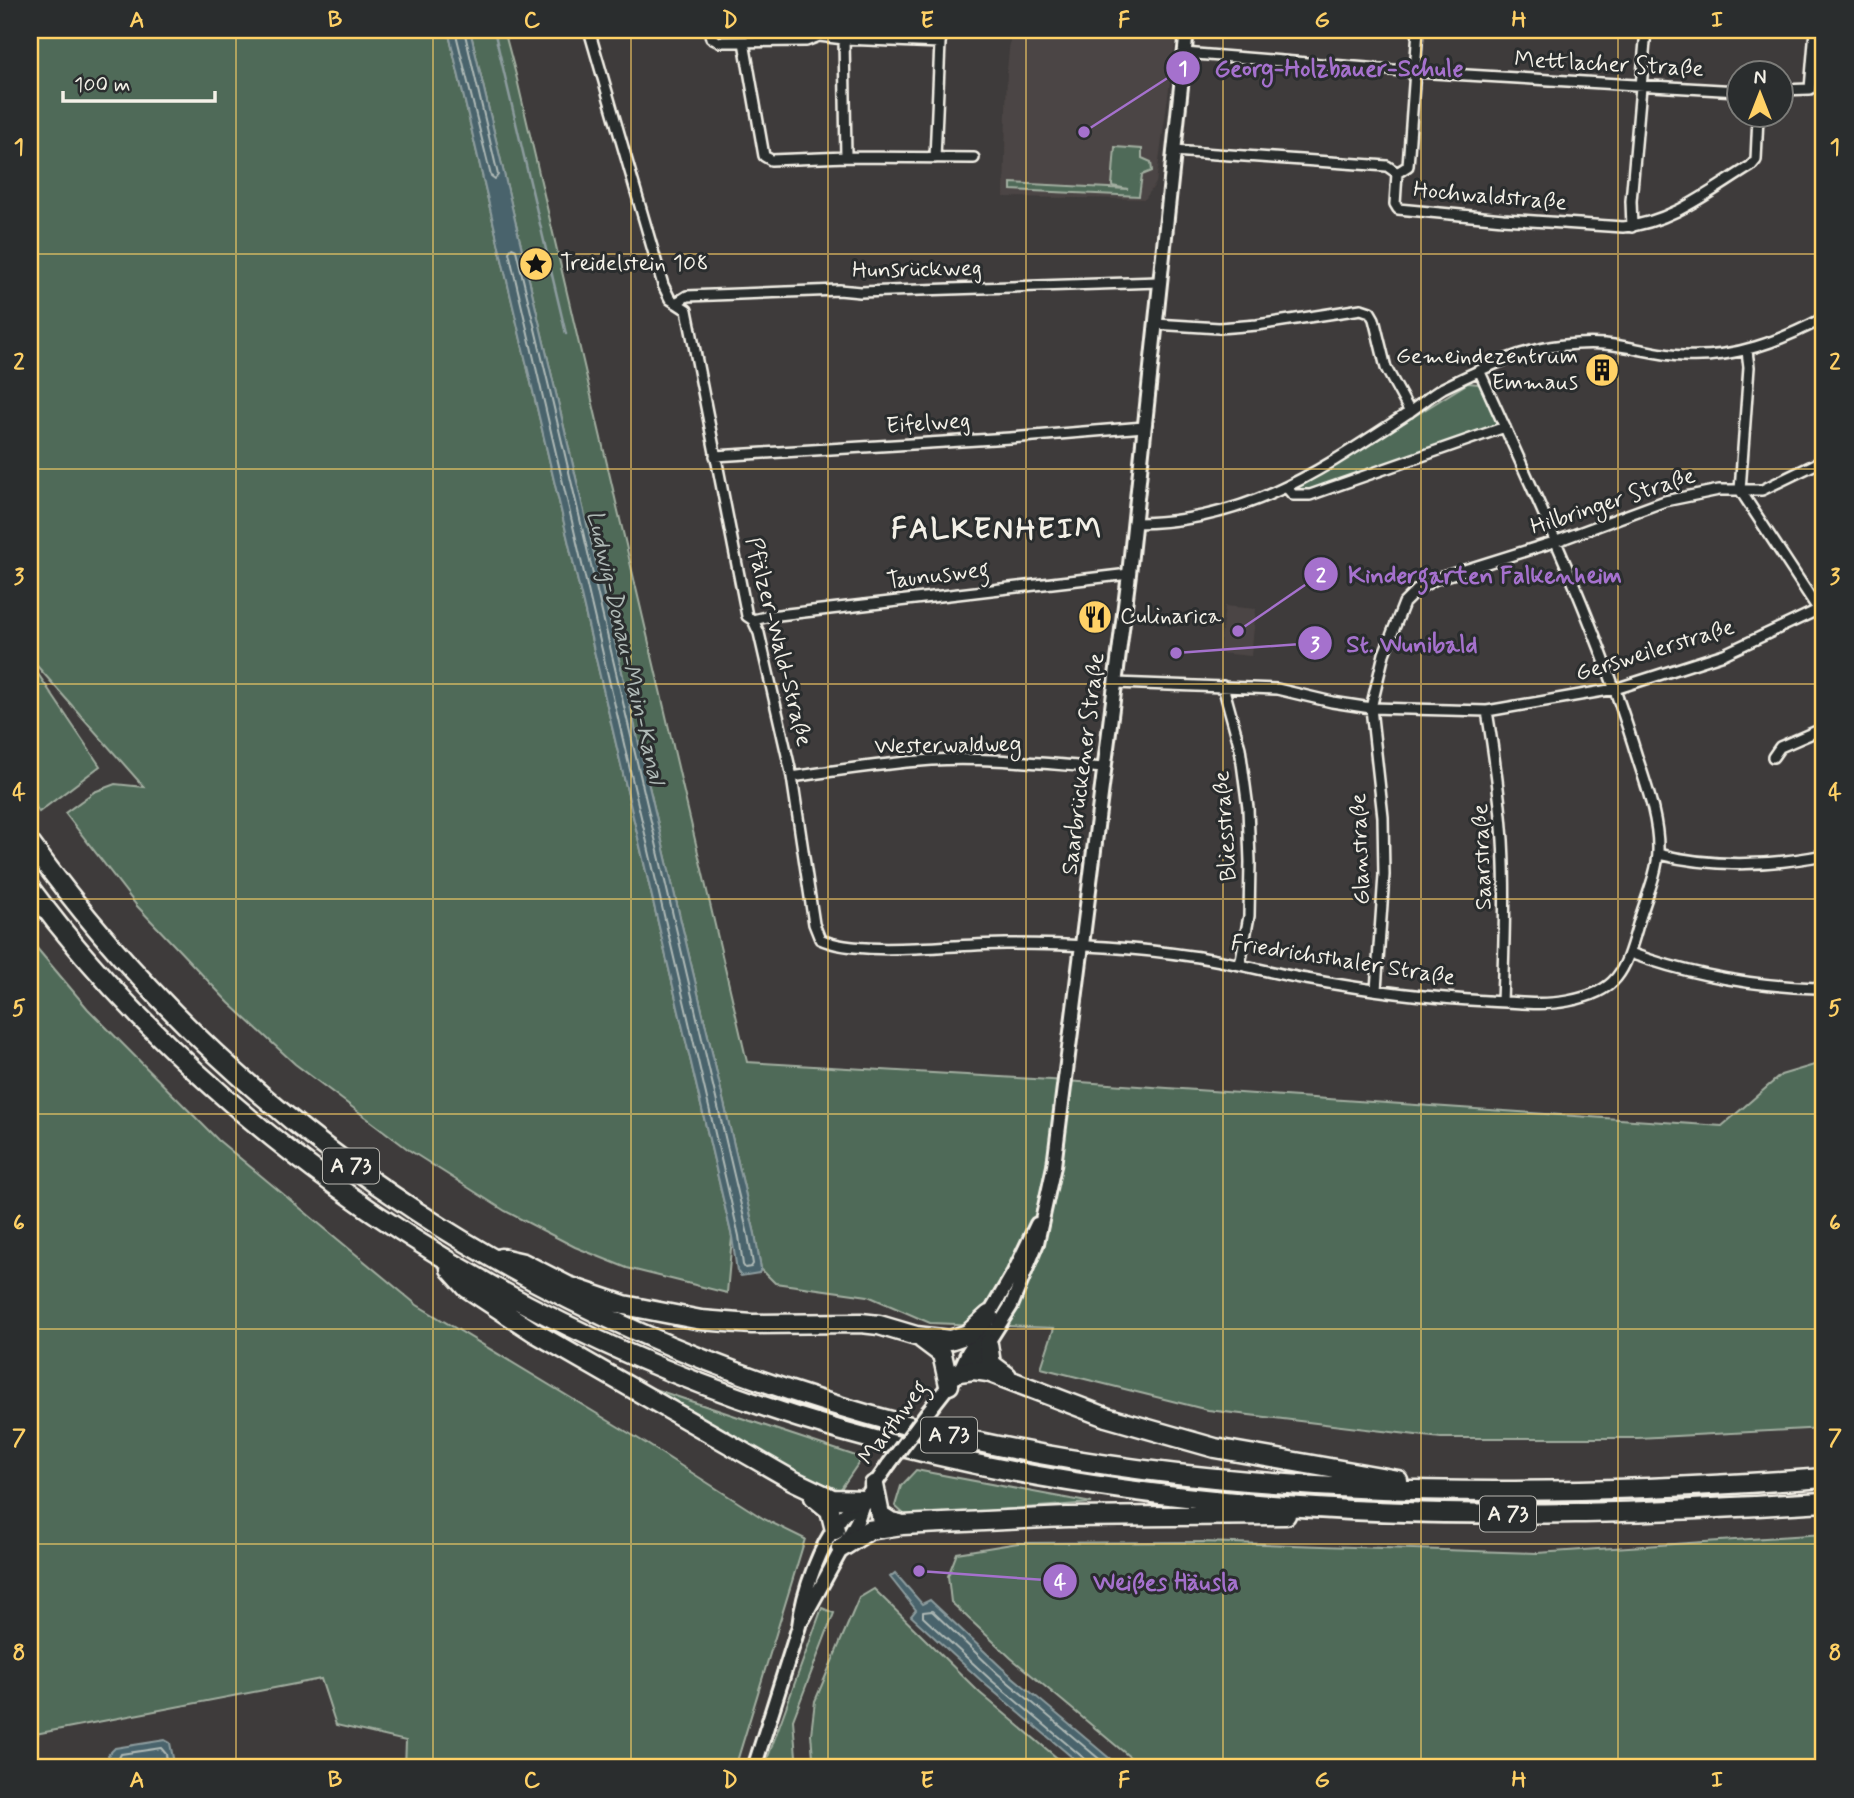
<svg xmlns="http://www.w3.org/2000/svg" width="1854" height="1798" font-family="Mynerve,sans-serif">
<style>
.built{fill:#4c4544}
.green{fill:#4f6a59;stroke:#a2aea0;stroke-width:2}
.water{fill:#48646c;stroke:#8d9c9e;stroke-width:2}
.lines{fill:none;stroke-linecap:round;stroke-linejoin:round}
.shore{stroke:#afb9b6;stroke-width:2}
.stream{stroke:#8d9c9e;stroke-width:2.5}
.minor-casing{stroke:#f4f1e8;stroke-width:14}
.secondary-casing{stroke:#f4f1e8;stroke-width:18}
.motorway-casing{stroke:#f4f1e8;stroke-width:23}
.minor{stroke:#2a2d2e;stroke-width:9}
.secondary{stroke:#2a2d2e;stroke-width:12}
.motorway{stroke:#2a2d2e;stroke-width:18}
.secondary-bridge-casing{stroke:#f4f1e8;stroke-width:18;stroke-linecap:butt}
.secondary-bridge{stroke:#2a2d2e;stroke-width:12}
.grid{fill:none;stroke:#ffd166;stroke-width:2;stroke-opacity:0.55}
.labels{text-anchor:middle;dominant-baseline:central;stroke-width:6;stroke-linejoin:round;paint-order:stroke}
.shield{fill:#2a2d2e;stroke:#b7b6b0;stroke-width:2}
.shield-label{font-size:21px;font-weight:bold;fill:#f4f1e8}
.street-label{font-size:23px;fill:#f4f1e8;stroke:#2a2d2e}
.poi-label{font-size:23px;fill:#f4f1e8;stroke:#2a2d2e;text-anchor:start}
.water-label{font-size:24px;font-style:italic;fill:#afb9b6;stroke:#2a2d2e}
.district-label{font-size:30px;font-weight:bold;letter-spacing:2px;fill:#f4f1e8;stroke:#2a2d2e}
.leader{fill:none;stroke:#a571cd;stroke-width:2.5}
.callout-dot{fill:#a571cd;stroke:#2a2d2e;stroke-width:2.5}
.mark-label{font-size:21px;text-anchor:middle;font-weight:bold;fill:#fff}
.callout-label{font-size:24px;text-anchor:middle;font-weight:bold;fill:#a571cd;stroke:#2a2d2e;stroke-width:6;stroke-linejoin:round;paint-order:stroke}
.neatline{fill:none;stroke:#ffd166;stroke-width:2.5}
.grid-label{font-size:23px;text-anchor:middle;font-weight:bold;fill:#ffd166}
</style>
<rect width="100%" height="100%" fill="#3e3b3b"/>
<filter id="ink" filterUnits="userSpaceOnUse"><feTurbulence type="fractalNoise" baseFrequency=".0143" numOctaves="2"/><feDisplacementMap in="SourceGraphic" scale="14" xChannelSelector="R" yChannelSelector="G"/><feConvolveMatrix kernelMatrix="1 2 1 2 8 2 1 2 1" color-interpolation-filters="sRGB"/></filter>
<g filter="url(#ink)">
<!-- built -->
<path class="built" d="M1011,30H1177L1156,183L1145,199L1004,197L1007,70Z
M1225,606L1256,609L1251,656L1219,653Z"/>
<!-- green -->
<path class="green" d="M30,30H448L732,1237L727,1293L627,1268L575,1247L505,1211L409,1150L295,1064L229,1003L137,906L65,813L94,792L115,784L144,787L30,658Z
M470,30H504L516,75L747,1062L1051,1080L1722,1126L1781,1075L1824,1062V1428L1638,1438H1441L1208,1410L1041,1368L1054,1328L930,1323L868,1296L775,1283L761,1269L755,1234Z
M826,30H938L936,36L931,38Z
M1115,147L1142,149V158L1151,162L1152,171L1142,175L1139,196L1011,190V183L1128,189L1112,186Z
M1468,383L1479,384L1498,426L1302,495L1297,493L1298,488Z
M30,662L100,766L39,812L30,798Z
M30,940L88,1009L218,1140L417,1305L647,1444L764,1519L805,1539L735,1768H405L406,1741L336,1725L321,1679L30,1735Z
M639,1384L862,1458L840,1490L801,1475Z
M916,1470L1092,1503L907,1517L895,1506L901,1486Z
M1824,1534V1768H1143L1011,1658L951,1602L948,1576L957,1553L1018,1543L1203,1542L1537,1553Z
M874,1589L980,1693L1069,1768H814L811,1734L815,1701L859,1598Z
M822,1608L834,1613L793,1720L797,1768H764Z"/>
<!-- water -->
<path class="water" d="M448,30H470L755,1234L761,1269L759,1273L741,1276L737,1271L732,1237Z
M895,1573L922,1604L930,1600L1002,1668L1121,1768H1085L986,1685L911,1616L916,1610L890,1577Z
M165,1740L170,1743L175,1768C156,1768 116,1776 108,1755L115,1748Z"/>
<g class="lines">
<!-- shore -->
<path class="shore" d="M455,30L491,176L495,179L498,175L464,30
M512,248L516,250L550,391L748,1235L753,1264L751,1267L745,1268L743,1265L739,1236L509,252Z
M123,1768L119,1758L121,1754L161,1748L166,1754L168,1768
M1089,1768L1086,1760L991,1680L923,1617V1612L932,1611L997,1673L1110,1768"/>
<!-- stream -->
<path class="stream" d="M494,30L566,334"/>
<!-- minor casing -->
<g class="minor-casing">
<path id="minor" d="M589,30L663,285L670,299L687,310L747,616L753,620L759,633L792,777L814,924L820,939C860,958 961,943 1009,944C1070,944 1131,947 1191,956C1230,961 1267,972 1306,979C1366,990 1427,998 1487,1001C1513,1002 1542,1006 1568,1001C1618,991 1624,973 1637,928C1643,905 1658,873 1658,851C1659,815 1643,778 1633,744C1593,616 1535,495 1480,372
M709,30L711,38L719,42L806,41L819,36
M817,30L819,36L844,39L846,157
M844,39L940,43L935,158
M744,42L764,156L771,160L846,157L974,158
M940,43L943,30
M1184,53L1416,72L1738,91
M1780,90L1810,89L1815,30
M1173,151L1387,166L1397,173L1395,204L1398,209L1503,219L1623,227C1671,223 1710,191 1751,166L1756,160L1758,116
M1397,173L1408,166L1418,30
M1632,227L1631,201L1646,30
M676,303L687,296L839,290L860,292L1159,282
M1155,324L1219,328L1257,325L1361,309L1370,312L1374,319L1386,368L1410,412
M1747,351L1749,367L1740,490L1824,618
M715,456L1010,438L1144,427
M1287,488L1293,495H1310L1505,427
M1133,523C1246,523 1318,472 1408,413C1420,405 1431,395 1443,388C1463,378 1500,361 1521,354C1546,346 1578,342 1605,344C1631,346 1657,355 1683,356C1734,359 1780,341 1824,318
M753,620L770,616L1129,574
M1115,683L1277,689L1332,702L1371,708L1487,711L1615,689L1724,654L1824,607
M1223,686L1240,748L1248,808L1250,862L1249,916L1240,965
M1487,711C1494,754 1500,796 1503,840C1506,893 1504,948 1502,1002
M1773,757L1780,747L1824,728
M792,777C839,770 885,763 932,760C989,757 1047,764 1105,768
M1658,854C1714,868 1768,866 1824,855
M1630,953C1690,975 1753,986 1817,988L1824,982
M1376,990L1384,875L1383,817L1371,708L1384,654L1404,603L1418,589L1436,579L1557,541L1665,501L1719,490H1762L1824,460"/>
</g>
<!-- secondary casing -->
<g class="secondary-casing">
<path id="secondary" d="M959,1372L968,1352L985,1326L989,1315L1014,1272L1037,1224
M927,1413L959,1372L978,1358L1011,1306L1037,1243L1054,1166L1129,574L1187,30
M803,1619L857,1521L864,1500L889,1464
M754,1768L799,1626C803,1591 820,1545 842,1517C847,1510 857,1505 864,1500"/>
</g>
<!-- motorway casing -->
<g class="motorway-casing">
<path id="motorway" d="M30,843C246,1141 552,1333 906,1425C1202,1501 1522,1500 1824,1478
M30,888C115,1003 221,1102 336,1186C704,1454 1130,1521 1575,1513C1658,1512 1741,1507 1824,1502
M501,1258L523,1263L568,1286L624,1305L701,1320L752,1324L861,1323L879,1325L916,1336L950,1340L968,1334L989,1315
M450,1269L467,1288L534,1332L792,1480L832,1499L864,1500
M922,1339L942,1354L949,1385
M988,1344L991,1364L1007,1376
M959,1372L974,1370L988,1372L1106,1417L1215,1448L1398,1480
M874,1485L880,1515L891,1522L900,1524
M814,1497L830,1510L835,1530
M841,1548L869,1530L902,1525L1067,1517L1286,1515"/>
</g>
<!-- minor -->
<use href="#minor" class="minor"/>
<!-- secondary -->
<use href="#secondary" class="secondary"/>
<!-- motorway -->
<use href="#motorway" class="motorway"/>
<!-- secondary-bridge casing -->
<g class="secondary-bridge-casing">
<path id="secondary-bridge" d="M889,1464L927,1413"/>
</g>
<!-- secondary-bridge -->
<use href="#secondary-bridge" class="secondary-bridge"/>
</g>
</g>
<!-- grid -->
<path class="grid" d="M236,30V1768M433,30V1768M631,30V1768M828,30V1768M1026,30V1768M1223,30V1768M1421,30V1768M1618,30V1768M30,254H1824M30,469H1824M30,684H1824M30,899H1824M30,1114H1824M30,1329H1824M30,1544H1824"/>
<!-- icons -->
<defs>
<g id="sight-disc" transform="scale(1.75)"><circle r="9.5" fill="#ffd166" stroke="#2a2d2e"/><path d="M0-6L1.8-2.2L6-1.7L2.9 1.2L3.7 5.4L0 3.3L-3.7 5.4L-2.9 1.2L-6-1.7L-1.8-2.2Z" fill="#111"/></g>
<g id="building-disc" transform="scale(1.75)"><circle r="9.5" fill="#ffd166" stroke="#2a2d2e"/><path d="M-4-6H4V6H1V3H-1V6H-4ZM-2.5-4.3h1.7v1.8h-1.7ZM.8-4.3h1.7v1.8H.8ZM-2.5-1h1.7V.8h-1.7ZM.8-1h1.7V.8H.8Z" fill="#111"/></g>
<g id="restaurant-disc" transform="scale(1.75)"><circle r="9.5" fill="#ffd166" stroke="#2a2d2e"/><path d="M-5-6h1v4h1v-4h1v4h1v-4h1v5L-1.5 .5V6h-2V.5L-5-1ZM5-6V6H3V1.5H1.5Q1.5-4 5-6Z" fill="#111"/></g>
</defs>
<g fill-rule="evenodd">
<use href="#sight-disc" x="536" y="264"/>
<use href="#building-disc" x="1602" y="370"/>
<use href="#restaurant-disc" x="1095" y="617"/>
</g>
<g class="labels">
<!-- shield labels -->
<g class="shield">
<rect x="323" y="1148.5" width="56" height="35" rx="5"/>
<rect x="921" y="1417.5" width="56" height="35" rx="5"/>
<rect x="1480" y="1496.5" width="56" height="35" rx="5"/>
</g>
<g class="shield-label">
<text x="351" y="1166">A 73</text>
<text x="949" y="1435">A 73</text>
<text x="1508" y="1514">A 73</text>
</g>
<!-- street labels -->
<g class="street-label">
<text transform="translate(1609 65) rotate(3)">Mettlacher Straße</text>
<text transform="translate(1490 197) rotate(5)">Hochwaldstraße</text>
<text transform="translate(917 270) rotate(-1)">Hunsrückweg</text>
<text transform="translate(928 424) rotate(-4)">Eifelweg</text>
<text transform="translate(1613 502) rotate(-18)">Hilbringer Straße</text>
<text transform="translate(938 576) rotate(-7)">Taunusweg</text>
<text transform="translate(778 642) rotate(76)">Pfälzer-Wald-Straße</text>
<text transform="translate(1655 651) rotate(-17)">Gersweilerstraße</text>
<text transform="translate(948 746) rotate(-1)">Westerwaldweg</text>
<text transform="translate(1084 764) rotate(-83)">Saarbrückener Straße</text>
<text transform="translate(1226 826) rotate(-94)">Bliesstraße</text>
<text transform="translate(1361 849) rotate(-92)">Glanstraße</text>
<text transform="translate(1483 857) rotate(-92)">Saarstraße</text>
<text transform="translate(1343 961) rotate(9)">Friedrichsthaler Straße</text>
<text transform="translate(894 1423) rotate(-53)">Marthweg</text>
</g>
<!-- poi labels -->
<g class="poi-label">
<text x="560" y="264">Treidelstein 108</text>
<text x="1578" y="357" text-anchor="end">Gemeindezentrum<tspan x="1578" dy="26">Emmaus</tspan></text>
<text x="1120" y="617">Culinarica</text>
</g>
<!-- water labels -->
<g class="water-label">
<text transform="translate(625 647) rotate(77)">Ludwig-Donau-Main-Kanal</text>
</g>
<!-- district labels -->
<g class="district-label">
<text x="997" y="529">FALKENHEIM</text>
</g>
</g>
<!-- callouts -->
<path class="leader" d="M1084 132L1183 68M1238 631L1321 574M1176 653L1315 643M919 1571L1060 1581"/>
<g class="callout-dot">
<circle cx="1084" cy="132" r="7"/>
<circle cx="1238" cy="631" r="7"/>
<circle cx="1176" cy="653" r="7"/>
<circle cx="919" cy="1571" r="7"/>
<circle cx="1183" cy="68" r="18"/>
<circle cx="1321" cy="574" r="18"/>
<circle cx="1315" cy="643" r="18"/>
<circle cx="1060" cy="1581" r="18"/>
</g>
<g class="mark-label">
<text x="1183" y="75">1</text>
<text x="1321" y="582">2</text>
<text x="1315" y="651">3</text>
<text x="1060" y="1589">4</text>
</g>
<g class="callout-label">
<text x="1339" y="76">Georg-Holzbauer-Schule</text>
<text x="1485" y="583">Kindergarten Falkenheim</text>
<text x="1412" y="652">St. Wunibald</text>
<text x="1166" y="1590">Weißes Häusla</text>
</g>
<!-- margin -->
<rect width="1854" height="1798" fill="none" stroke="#2a2d2e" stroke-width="77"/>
<!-- north arrow -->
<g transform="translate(1760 94)"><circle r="33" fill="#2a2d2e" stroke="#7b7b78" stroke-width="2"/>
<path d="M0-5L12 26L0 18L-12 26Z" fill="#ffd166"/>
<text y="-10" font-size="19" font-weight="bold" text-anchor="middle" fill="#f4f1e8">N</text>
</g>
<!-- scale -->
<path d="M63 91v10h152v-10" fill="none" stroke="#f4f1e8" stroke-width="3.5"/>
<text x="74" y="91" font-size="21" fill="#f4f1e8" stroke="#2a2d2e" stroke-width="5" paint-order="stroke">100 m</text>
<rect x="38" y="38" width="1777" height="1721" class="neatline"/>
<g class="grid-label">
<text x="137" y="27">A</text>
<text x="335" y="27">B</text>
<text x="532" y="27">C</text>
<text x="730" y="27">D</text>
<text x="927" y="27">E</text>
<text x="1124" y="27">F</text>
<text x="1322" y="27">G</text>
<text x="1519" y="27">H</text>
<text x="1717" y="27">I</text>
<text x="19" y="154">1</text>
<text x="1835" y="154">1</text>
<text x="19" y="369">2</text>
<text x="1835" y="369">2</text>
<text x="19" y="584">3</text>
<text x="1835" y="584">3</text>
<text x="19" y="799">4</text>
<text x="1835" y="799">4</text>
<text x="19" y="1015">5</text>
<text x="1835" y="1015">5</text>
<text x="19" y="1230">6</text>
<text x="1835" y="1230">6</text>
<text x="19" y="1445">7</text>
<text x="1835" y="1445">7</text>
<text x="19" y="1660">8</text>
<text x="1835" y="1660">8</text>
<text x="137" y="1787">A</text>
<text x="335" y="1787">B</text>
<text x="532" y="1787">C</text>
<text x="730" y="1787">D</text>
<text x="927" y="1787">E</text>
<text x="1124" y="1787">F</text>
<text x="1322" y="1787">G</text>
<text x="1519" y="1787">H</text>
<text x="1717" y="1787">I</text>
</g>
</svg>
